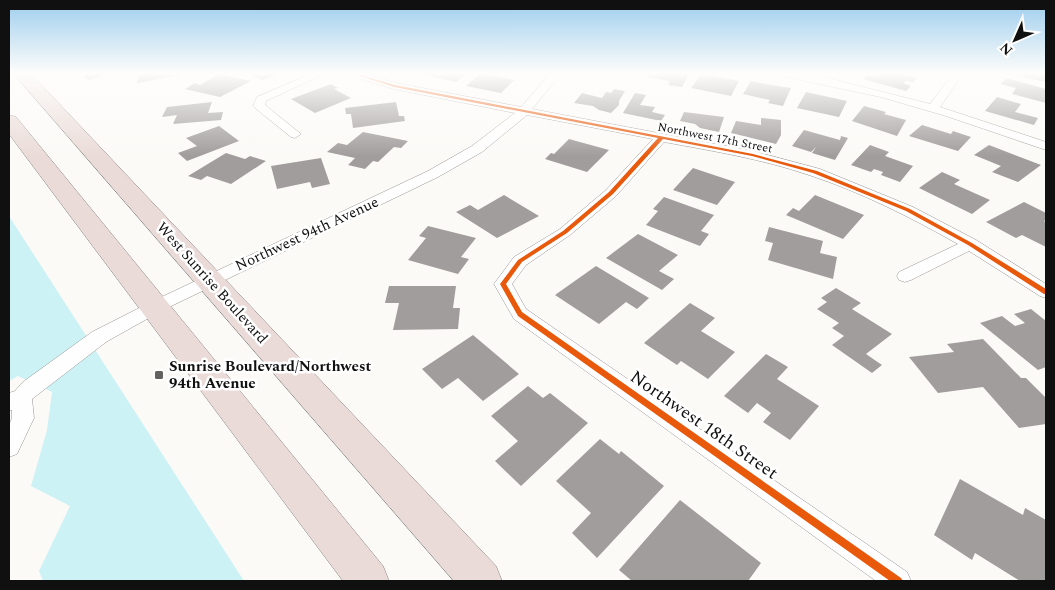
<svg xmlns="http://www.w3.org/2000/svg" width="1055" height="590" font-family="Spectral,serif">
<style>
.water{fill:#cdf2f6}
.building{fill:#a09d9c}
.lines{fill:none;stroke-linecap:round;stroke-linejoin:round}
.street-casing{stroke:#969594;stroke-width:1}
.highway-casing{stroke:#848381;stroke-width:1}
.street{fill:#fffefe;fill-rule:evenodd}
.highway{fill:#eadbd8;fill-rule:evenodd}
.cycleway-casing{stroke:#fff;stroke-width:3}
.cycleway{fill:#e8590c;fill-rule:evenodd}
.poi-dot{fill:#636261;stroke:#fff;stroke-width:2}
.labels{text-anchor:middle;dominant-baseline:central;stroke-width:5;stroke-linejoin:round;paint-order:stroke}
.far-street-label{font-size:12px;fill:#101010;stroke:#fff}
.street-label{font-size:15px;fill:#101010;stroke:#fff}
.poi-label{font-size:15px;font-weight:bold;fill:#101010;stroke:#fff;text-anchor:start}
.near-street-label{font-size:18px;fill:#101010;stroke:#fff}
</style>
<rect width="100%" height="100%" fill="#fcfaf7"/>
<!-- water -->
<path class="water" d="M9,216L244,581H43L39,571L70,506L31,486L47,430L52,392L18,376L9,381Z"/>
<!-- building -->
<path class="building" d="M88,74H108L89,80L83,76Z
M139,74H180V75L137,83Z
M219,74L251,81L220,97L185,89L195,83L200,85Z
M250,74H280L262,80Z
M421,74H466L456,82Z
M480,74H482L514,80L501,93L466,86Z
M648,74H689L682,87L668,85L670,81L646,77Z
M701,74H703L739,81L731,96L691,88Z
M867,74L873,76L875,74H902L917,78L913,82L906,81L903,83L911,86L906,91L863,79Z
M1014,74H1046V82L1014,75Z
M1006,78L1046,89V103L1012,94L1016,88L1001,84Z
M751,81L771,85L791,88L783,106L768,103L770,100L743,94Z
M331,84L338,88L334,89L351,98L315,113L291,99Z
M614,89L625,91L619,101V105L611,113L599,110L593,106L574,103L582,93L602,98L606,92L611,93Z
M806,92L847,101L839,117L797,108Z
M635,93L646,95L640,105L655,107L652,112L665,115L661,121L623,113Z
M997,97L1021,104L1015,112L1038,118L1034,125L985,111Z
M212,102L208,113L223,112L221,120L173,124L177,115L162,117L167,107Z
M396,102L399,116H404L405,121L353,128L351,114H346L345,108Z
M864,106L886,112L884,114L906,120L897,136L852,121Z
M684,112L724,117L719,132L700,128L695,124L680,121Z
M761,118L781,120V135L776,144L731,133L736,121L761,125Z
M922,125L951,134L953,131L971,137L958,151L909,136Z
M219,126L239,141L187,161L178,153L197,146L186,138Z
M804,130L840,140L841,136L848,138L835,160L812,153L816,147L811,152L792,146Z
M363,132L408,141L401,148L394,147L378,162L373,161L365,169L348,165L355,158L327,152L338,143L347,145Z
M569,139L609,150L587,172L545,159L551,153L554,154Z
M870,145L889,152L885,156L913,166L900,182L881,175L883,172L874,169L871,172L851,165Z
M989,145L1041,165L1018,182L992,172L1001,166L974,155Z
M226,153L245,159L250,156L266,161L231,184L207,176L201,180L188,176Z
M321,158L330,184L312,188L310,182L277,189L271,166Z
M693,168L735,182L717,205L673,190Z
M942,172L960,180L954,184L990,200L972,214L919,188Z
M504,195L539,216L497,238L456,212L470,205L478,210Z
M815,195L864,215L843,239L786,215L793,208L799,211Z
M664,197L714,215L701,231L709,234L700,246L646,225L658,211L653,209Z
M1024,202L1046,213V220L1044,221L1046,223V247L1022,235L1016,238L986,222Z
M428,226L476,238L461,257L469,259L458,274L408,260L426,238L419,236Z
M769,227L823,241L820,253L837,257L833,279L768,260L773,243L765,241Z
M638,234L678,255L659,271L674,279L662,290L606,258Z
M596,266L649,298L637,309L626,302L599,324L555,295Z
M389,286H456L453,308H460L458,329L393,330L399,303H385Z
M836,288L861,303L852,309L892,334L866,354L882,365L872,373L832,345L844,336L832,328L839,323L817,309L827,302L821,298Z
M690,303L715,318L701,331L735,352L708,379L681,361L677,365L644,343Z
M1031,309L1046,321V367L1038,370L980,323L1002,316L1015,326L1025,323L1014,314Z
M473,335L519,374L483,401L458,378L442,389L422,369Z
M983,339L1021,378H1026L1046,398V424L1019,428L983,387L938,393L909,357L954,352L947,344Z
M766,354L788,367L777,379L819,406L790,440L763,422L771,413L757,403L748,413L724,396Z
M528,386L543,398L550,393L588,423L521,486L495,461L518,441L491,416Z
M600,439L619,454L621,451L664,486L597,558L572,533L591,513L556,481Z
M960,479L1023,515L1025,508L1046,520L1045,581H1020L975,553L972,560L934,535Z
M680,500L761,563L748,581H632L619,570Z"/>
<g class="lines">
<!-- street casing -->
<g class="street-casing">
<path id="street" d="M311,74H324L266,101L265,105L301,134L295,138L291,137L255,108L253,106L257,97Z
M350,74H365L396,83L521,107L550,74H561L532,109L753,151L820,169L913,207L976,240L1046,284V298L1040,296L969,251L911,280L905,282L899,280L897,276L899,272L958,244C910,217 861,192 809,175C762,159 713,151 664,142L616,196L570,235L526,265L512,284L526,309L907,572L911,581H876L514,319L494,284L514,257L560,229L606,190L653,139L527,115L482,152L438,177L161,311L106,342L32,399L34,418L17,454L9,457V425L12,418V410L9,411V393L15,391L23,382L92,332L149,303L428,171L472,146L515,113L394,89L351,76Z
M781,74H804L820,76L930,104L953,74H963L940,107L1046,142V150L946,116L881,97L786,77Z"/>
</g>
<!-- highway casing -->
<g class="highway-casing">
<path id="highway" d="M14,74H31L496,566L502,581H454Z
M9,115L16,117L383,566L389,581H343L9,134Z"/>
</g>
<!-- street -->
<use href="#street" class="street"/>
<!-- highway -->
<use href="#highway" class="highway"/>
<!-- cycleway casing -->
<g class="cycleway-casing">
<path id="cycleway" d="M353,74H358L395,85L753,154L817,171L910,209L972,243L1046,289V294H1044L968,245L906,211L813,173L752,156L663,139L613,194L567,233L522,262L506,284L522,312L901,578L903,581H890L518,316L500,284L518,260L563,231L609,192L658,138L394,87Z"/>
</g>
<!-- cycleway -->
<use href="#cycleway" class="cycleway"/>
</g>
<!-- sky -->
<linearGradient id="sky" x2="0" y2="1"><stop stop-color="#9dcdee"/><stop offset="0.47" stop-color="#fefdfb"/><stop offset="1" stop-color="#fefdfb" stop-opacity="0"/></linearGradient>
<rect width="1055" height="156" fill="url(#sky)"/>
<!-- markers -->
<rect class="poi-dot" x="154" y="370" width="10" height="10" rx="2.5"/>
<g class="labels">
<!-- far-street labels -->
<g class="far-street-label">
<text transform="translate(715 138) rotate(11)">Northwest 17th Street</text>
</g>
<!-- street labels -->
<g class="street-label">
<text transform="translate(307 234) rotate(-25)">Northwest 94th Avenue</text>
<text transform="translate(212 283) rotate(48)">West Sunrise Boulevard</text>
</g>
<!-- poi labels -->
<g class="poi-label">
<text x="169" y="366">Sunrise Boulevard/Northwest<tspan x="169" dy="17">94th Avenue</tspan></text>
</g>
<!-- near-street labels -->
<g class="near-street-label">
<text transform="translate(704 425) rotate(35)">Northwest 18th Street</text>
</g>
</g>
<!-- border -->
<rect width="1055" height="590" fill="none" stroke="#101010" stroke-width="20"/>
<!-- north arrow -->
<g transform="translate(1015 40) rotate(225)" stroke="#ffffff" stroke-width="4" paint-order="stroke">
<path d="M0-4L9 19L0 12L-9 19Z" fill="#101010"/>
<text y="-8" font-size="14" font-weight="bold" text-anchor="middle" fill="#101010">N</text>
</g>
</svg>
